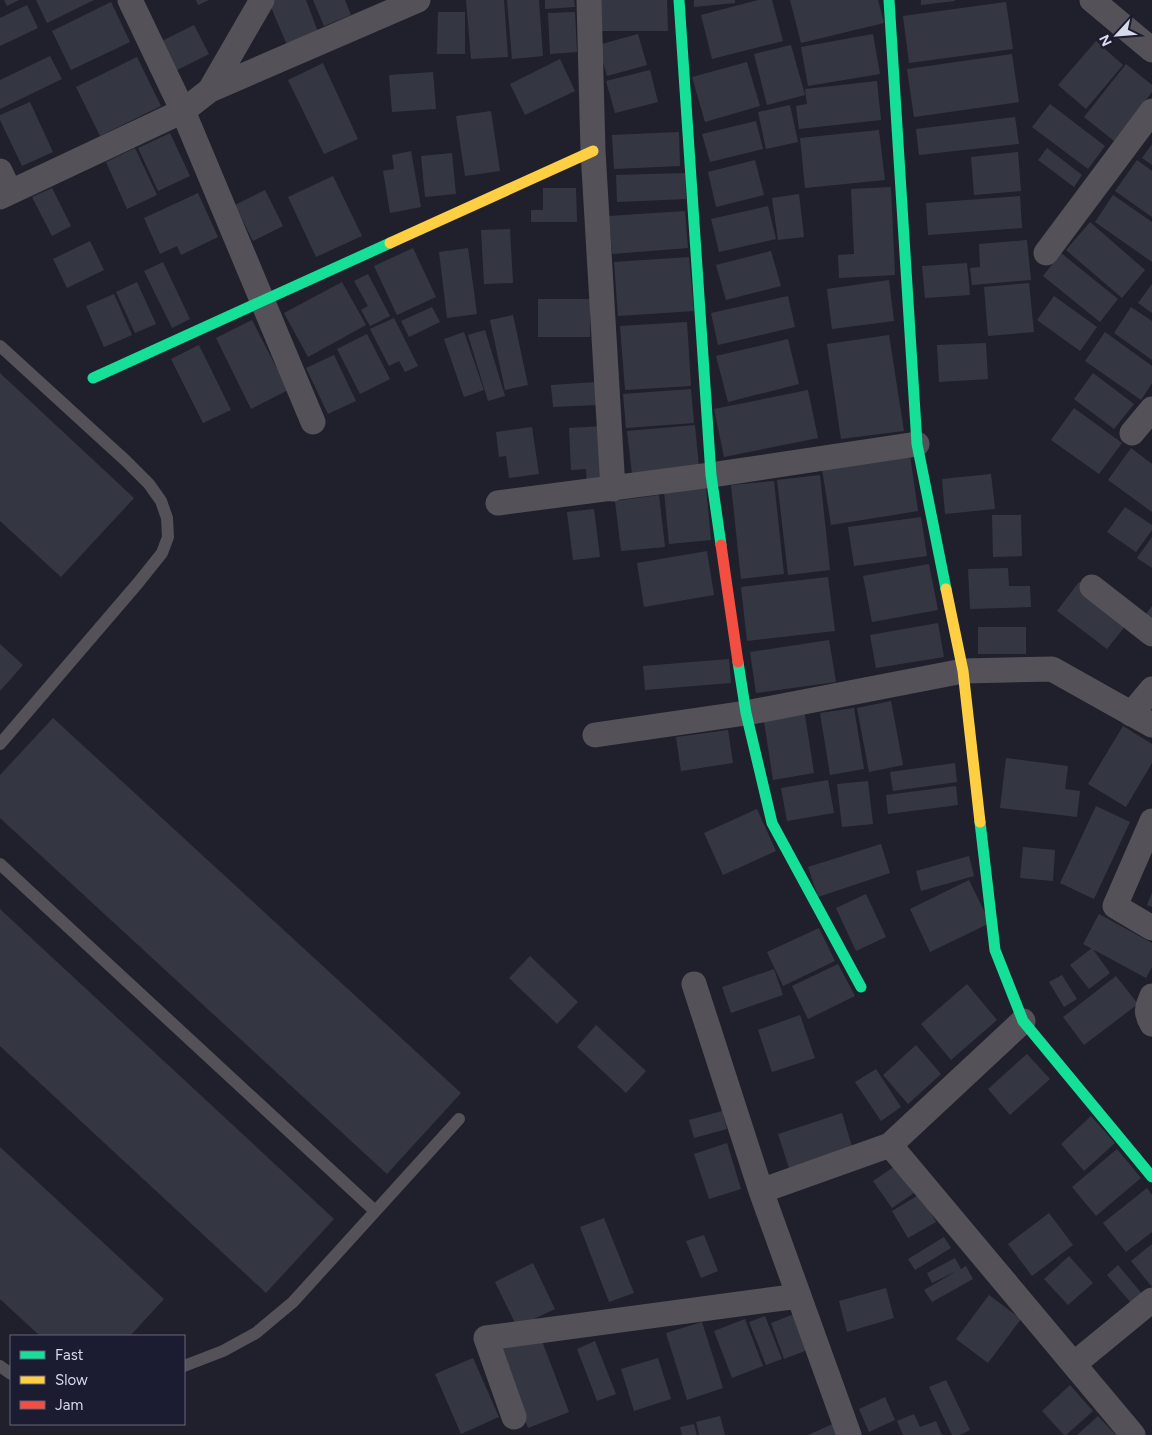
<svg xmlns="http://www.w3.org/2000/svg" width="1152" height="1435" font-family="Figtree,sans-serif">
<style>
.building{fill:#343741}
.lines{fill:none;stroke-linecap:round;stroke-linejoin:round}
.lane{stroke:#545258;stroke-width:12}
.street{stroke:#545258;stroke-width:25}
.fast{stroke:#16e098;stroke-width:11}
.slow{stroke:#ffcf43;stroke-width:11}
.jam{stroke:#f24e42;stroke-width:11}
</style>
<rect width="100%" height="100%" fill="#20202c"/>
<!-- building -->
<path class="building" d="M4,0H19L7,6Z
M36,0H94L47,23Z
M196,0H209L198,5Z
M268,0H306L318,32L287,45Z
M313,0H345L351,15L324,26Z
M466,0H504L508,57L471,59Z
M507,0H539L543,56L512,59Z
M545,0H574L575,7L545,9Z
M599,0H667L668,31H599Z
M694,0H735V3L694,7Z
M758,0H772L783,41L712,59L701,15Z
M790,0H878L884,23L801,43Z
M921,0H955V1L921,5Z
M111,2L130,42L71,70L52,31Z
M1006,2L1013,49L909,63L903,16Z
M27,5L38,28L0,46V18Z
M438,12H465V54H437Z
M575,12L577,52L550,54L548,13Z
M194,25L209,54L177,70L162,41Z
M638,34L647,65L607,76L598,45Z
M873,34L880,74L808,86L801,47Z
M1096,41L1123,65L1086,109L1058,85Z
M791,45L805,95L767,105L754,54Z
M1012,54L1019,102L914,117L907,69Z
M50,56L62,79L0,109V80Z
M137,57L161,106L100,136L76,87Z
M560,59L575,91L525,115L510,84Z
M747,62L760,106L705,122L692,77Z
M323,63L358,139L324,154L288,80Z
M1126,64L1152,85V92L1114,141L1084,117Z
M650,70L658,102L615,113L606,81Z
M433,72L436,109L392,112L389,75Z
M877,81L881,120L799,129L796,106L807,104L805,89Z
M30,102L53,152L22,166L0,120V115Z
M1050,104L1105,146L1088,169L1032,127Z
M790,105L798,142L766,149L758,112Z
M491,111L500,171L465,176L456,116Z
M1015,117L1019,144L919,155L916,129Z
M756,121L763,149L710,162L702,134Z
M879,130L885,180L805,188L800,138Z
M679,132L680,166L614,169L612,135Z
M170,133L190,176L158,191L138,148Z
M1152,144V165L1142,158Z
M135,148L157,195L127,209L106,162Z
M1047,148L1082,175L1074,187L1038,160Z
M411,151L421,207L390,213L383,171L394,169L392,155Z
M1018,152L1021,191L974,195L971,157Z
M452,153L456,194L425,197L421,156Z
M755,160L764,195L716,207L708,172Z
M1137,160L1152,171V217L1115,191Z
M685,173L686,199L617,202L616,175Z
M333,176L362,236L316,257L288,197Z
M891,187L895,275L839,278L838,255L854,254L851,189Z
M52,188L71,226L52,236L32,197Z
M543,188H576L577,222H531V210H543Z
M265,190L283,226L253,241L235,205Z
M198,193L218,237L181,255L177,246L160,254L144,218Z
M799,194L804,237L778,240L772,198Z
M1113,195L1152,222V262L1095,222Z
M1020,196L1022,228L928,235L926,203Z
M768,206L776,239L719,252L711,219Z
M685,211L688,248L612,254L609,216Z
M1090,222L1145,270L1122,298L1066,250Z
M510,229L513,283L484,284L481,230Z
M1027,240L1031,280L972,285L970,268L980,267L979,244Z
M90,241L104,270L67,288L53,259Z
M413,248L436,297L397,315L374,266Z
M468,248L477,314L447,318L439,252Z
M771,251L781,286L726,300L716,265Z
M1061,253L1118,299L1100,322L1043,276Z
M689,257L694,311L618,316L614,262Z
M163,262L190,319L172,328L144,271Z
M967,263L970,295L925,298L922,266Z
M368,274L390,316L370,326L361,310L368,306L354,281Z
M889,280L894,321L832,329L827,289Z
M137,282L156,324L135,333L116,292Z
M342,282L366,325L308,357L284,313Z
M1029,283L1034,332L988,336L984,287Z
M1152,284V313L1138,303Z
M114,294L132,335L104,347L86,306Z
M788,296L795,327L718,345L711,313Z
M1054,296L1097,327L1080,351L1037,320Z
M538,299H590V337H538Z
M432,307L440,322L409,337L401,321Z
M1131,307L1152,321V360L1114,333Z
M513,315L528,385L505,390L490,320Z
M394,318L418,366L405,372L399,361L389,366L370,329Z
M252,320L288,390L251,409L216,338Z
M687,322L691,386L625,390L620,326Z
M485,330L505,396L488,401L468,335Z
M464,332L484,390L464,397L444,339Z
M1105,332L1152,366V383L1141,400L1085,361Z
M367,334L390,379L360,394L337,349Z
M889,335L904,431L841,439L827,344Z
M788,339L799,384L728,402L716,356Z
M986,343L988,379L939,382L937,345Z
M199,345L231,410L203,423L171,359Z
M334,355L356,401L328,414L306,368Z
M0,373L134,498L61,577L0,521Z
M1093,373L1134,404L1114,429L1074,399Z
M597,382L598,405L553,407L551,385Z
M691,389L694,423L626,428L623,394Z
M808,390L818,438L724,457L714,409Z
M1074,408L1122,443L1099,474L1051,440Z
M695,425L699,468L632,474L627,431Z
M603,426L607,484L587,485L586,469L571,470L569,428Z
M532,427L539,474L509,478L506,456L499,457L496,432Z
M1131,448L1152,464V512L1108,480Z
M910,455L918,511L831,525L822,469Z
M991,474L995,509L945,514L942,479Z
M820,475L830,570L788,575L777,480Z
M774,481L784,574L741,579L731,485Z
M706,487L711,540L669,544L664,491Z
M659,495L665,547L621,551L615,501Z
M1125,507L1152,525V530L1136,552L1107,532Z
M594,509L600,557L573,560L567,512Z
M992,515H1021L1022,556L993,557Z
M921,517L927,556L854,566L848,527Z
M1152,537V568L1137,558Z
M707,551L714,595L644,607L637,563Z
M929,564L938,610L872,622L863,576Z
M1008,568L1009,586H1030L1031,607L970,609L968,569Z
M828,577L835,631L747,641L741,587Z
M1079,582L1130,620L1107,649L1057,611Z
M1152,606V627L1142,619Z
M938,623L944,657L876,668L870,635Z
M978,627H1026V654H978Z
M829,640L836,682L756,693L750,652Z
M0,644L23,665L0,691Z
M729,659L731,683L645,690L643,666Z
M891,701L903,765L869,772L857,708Z
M854,708L864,769L830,775L820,713Z
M804,709L814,773L773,780L763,715Z
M53,718L461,1093L387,1174L0,818V775Z
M1123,726L1152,744V763L1126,807L1088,784Z
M728,730L733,763L681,771L676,737Z
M1006,758L1068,766L1065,789L1080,791L1077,817L1000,808Z
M955,763L957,782L893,791L890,772Z
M828,780L834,813L787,821L781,788Z
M868,781L873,824L842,827L837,784Z
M956,786L958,805L888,814L886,795Z
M1096,806L1130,822L1094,899L1060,883Z
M757,809L776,851L723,875L704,833Z
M881,844L890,873L818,897L808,867Z
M1023,847L1055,850L1053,881L1020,878Z
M969,856L974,876L921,891L916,871Z
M969,880L990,923L930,952L910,909Z
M1152,893V907L1147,905Z
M866,894L886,937L856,951L836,908Z
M0,909L334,1219L266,1293L0,1046Z
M1099,914L1152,943V967L1146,978L1083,944Z
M819,928L835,961L783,986L767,952Z
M1092,948L1110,973L1089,989L1070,965Z
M530,956L578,1002L557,1024L509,978Z
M838,964L855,996L808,1019L792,986Z
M774,969L783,995L731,1013L722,987Z
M1062,975L1077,999L1064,1007L1049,982Z
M1116,976L1138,1004L1084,1045L1063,1017Z
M967,984L997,1020L951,1060L921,1024Z
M800,1015L815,1058L772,1072L758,1030Z
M596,1025L646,1071L626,1093L577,1047Z
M916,1045L941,1074L908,1104L883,1075Z
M1027,1054L1050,1079L1010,1115L988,1089Z
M876,1069L901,1107L881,1121L855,1082Z
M722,1111L727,1129L694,1138L689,1120Z
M842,1113L853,1150L790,1171L778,1134Z
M1091,1116L1115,1143L1084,1171L1061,1144Z
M727,1143L741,1189L709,1199L694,1154Z
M0,1147L164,1299L130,1336H40L0,1299Z
M1117,1149L1141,1178L1096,1216L1072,1187Z
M895,1166L914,1193L892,1208L873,1181Z
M1147,1188L1152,1195V1232L1126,1252L1103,1223Z
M920,1194L936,1222L908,1238L892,1211Z
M1049,1213L1073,1245L1032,1276L1008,1244Z
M604,1218L634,1293L609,1302L580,1227Z
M704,1235L718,1271L701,1278L686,1241Z
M944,1237L951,1248L915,1270L908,1259Z
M1152,1244V1287L1131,1261Z
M1069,1256L1093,1283L1068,1305L1044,1279Z
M955,1258L961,1269L966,1266L973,1279L932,1302L924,1290L957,1271L932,1283L927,1273Z
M533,1263L555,1309L517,1327L495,1282Z
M1118,1265L1143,1295L1132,1304L1107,1275Z
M886,1288L894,1318L847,1332L839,1301Z
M989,1295L1021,1319L988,1363L956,1339Z
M797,1313L810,1349L784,1359L771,1323Z
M765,1316L782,1359L766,1365L749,1322Z
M745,1319L763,1366L732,1378L714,1331Z
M702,1322L723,1388L687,1400L666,1333Z
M539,1333L569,1412L528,1428L498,1349Z
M595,1341L616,1394L597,1401L577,1349Z
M473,1358L499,1417L461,1434L435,1374Z
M658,1358L671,1399L634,1411L621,1369Z
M946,1380L970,1430L960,1435H952L929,1387Z
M1070,1385L1093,1411L1066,1435H1064L1042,1411Z
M885,1397L895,1420L869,1432L859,1409Z
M914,1414L920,1427L936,1421L942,1435H903L897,1421Z
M720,1416L725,1435H699L696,1422Z
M1098,1416L1116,1435H1077Z
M837,1422L842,1435H808Z
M694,1424L697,1435H682L680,1427Z"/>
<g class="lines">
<!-- lane -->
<path class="lane" d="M0,346L126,461L149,484L161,501L167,518L168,537L162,553L138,583L0,744
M0,864L375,1211
M0,1366L11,1374
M184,1366L223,1351L256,1333L293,1302L459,1119"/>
<!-- street -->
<path class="street" d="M130,0L183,111L313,422
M589,0L593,151L613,489
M1092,0L1152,50
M210,90L262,0
M0,171L10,192
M0,197L183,111L210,90L418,0
M1046,253L1152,111
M1132,433L1152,409
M498,503L711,475L917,444
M1092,587L1152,634
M1131,714L1152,689
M595,735L746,713L963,671L1052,669L1152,725
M1152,821L1115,906L1152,928
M694,984L761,1191L849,1435
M1152,996C1147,1007 1145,1013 1152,1024
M890,1145L1133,1435
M761,1191L890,1145L1023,1021
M1074,1364L1152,1300
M514,1417L486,1338L799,1296"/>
<!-- fast -->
<path class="fast" d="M679,0L711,475L721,545
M889,0L917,444L946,589
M93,378L390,243
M738,662L746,713L772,823L861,987
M980,822L995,950L1023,1021L1152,1177"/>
<!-- slow -->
<path class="slow" d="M390,243L593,151
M946,589L963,671L980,822"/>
<!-- jam -->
<path class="jam" d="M721,545L738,662"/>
</g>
<!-- legend -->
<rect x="10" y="1335" width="175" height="90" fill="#1b1b31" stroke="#67677b"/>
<rect x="20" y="1351" width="25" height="8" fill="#16e098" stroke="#67677b"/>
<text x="55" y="1360" font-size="15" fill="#d8d9e9">Fast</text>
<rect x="20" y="1376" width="25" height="8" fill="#ffcf43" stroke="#67677b"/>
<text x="55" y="1385" font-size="15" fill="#d8d9e9">Slow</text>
<rect x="20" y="1401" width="25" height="8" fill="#f24e42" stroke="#67677b"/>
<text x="55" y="1410" font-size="15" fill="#d8d9e9">Jam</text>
<!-- north arrow -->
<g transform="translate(1117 35) rotate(244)" stroke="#1b1b31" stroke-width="4" paint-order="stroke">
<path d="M0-4L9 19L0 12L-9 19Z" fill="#d8d9e9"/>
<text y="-8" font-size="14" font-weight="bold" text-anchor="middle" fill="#d8d9e9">N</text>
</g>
</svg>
